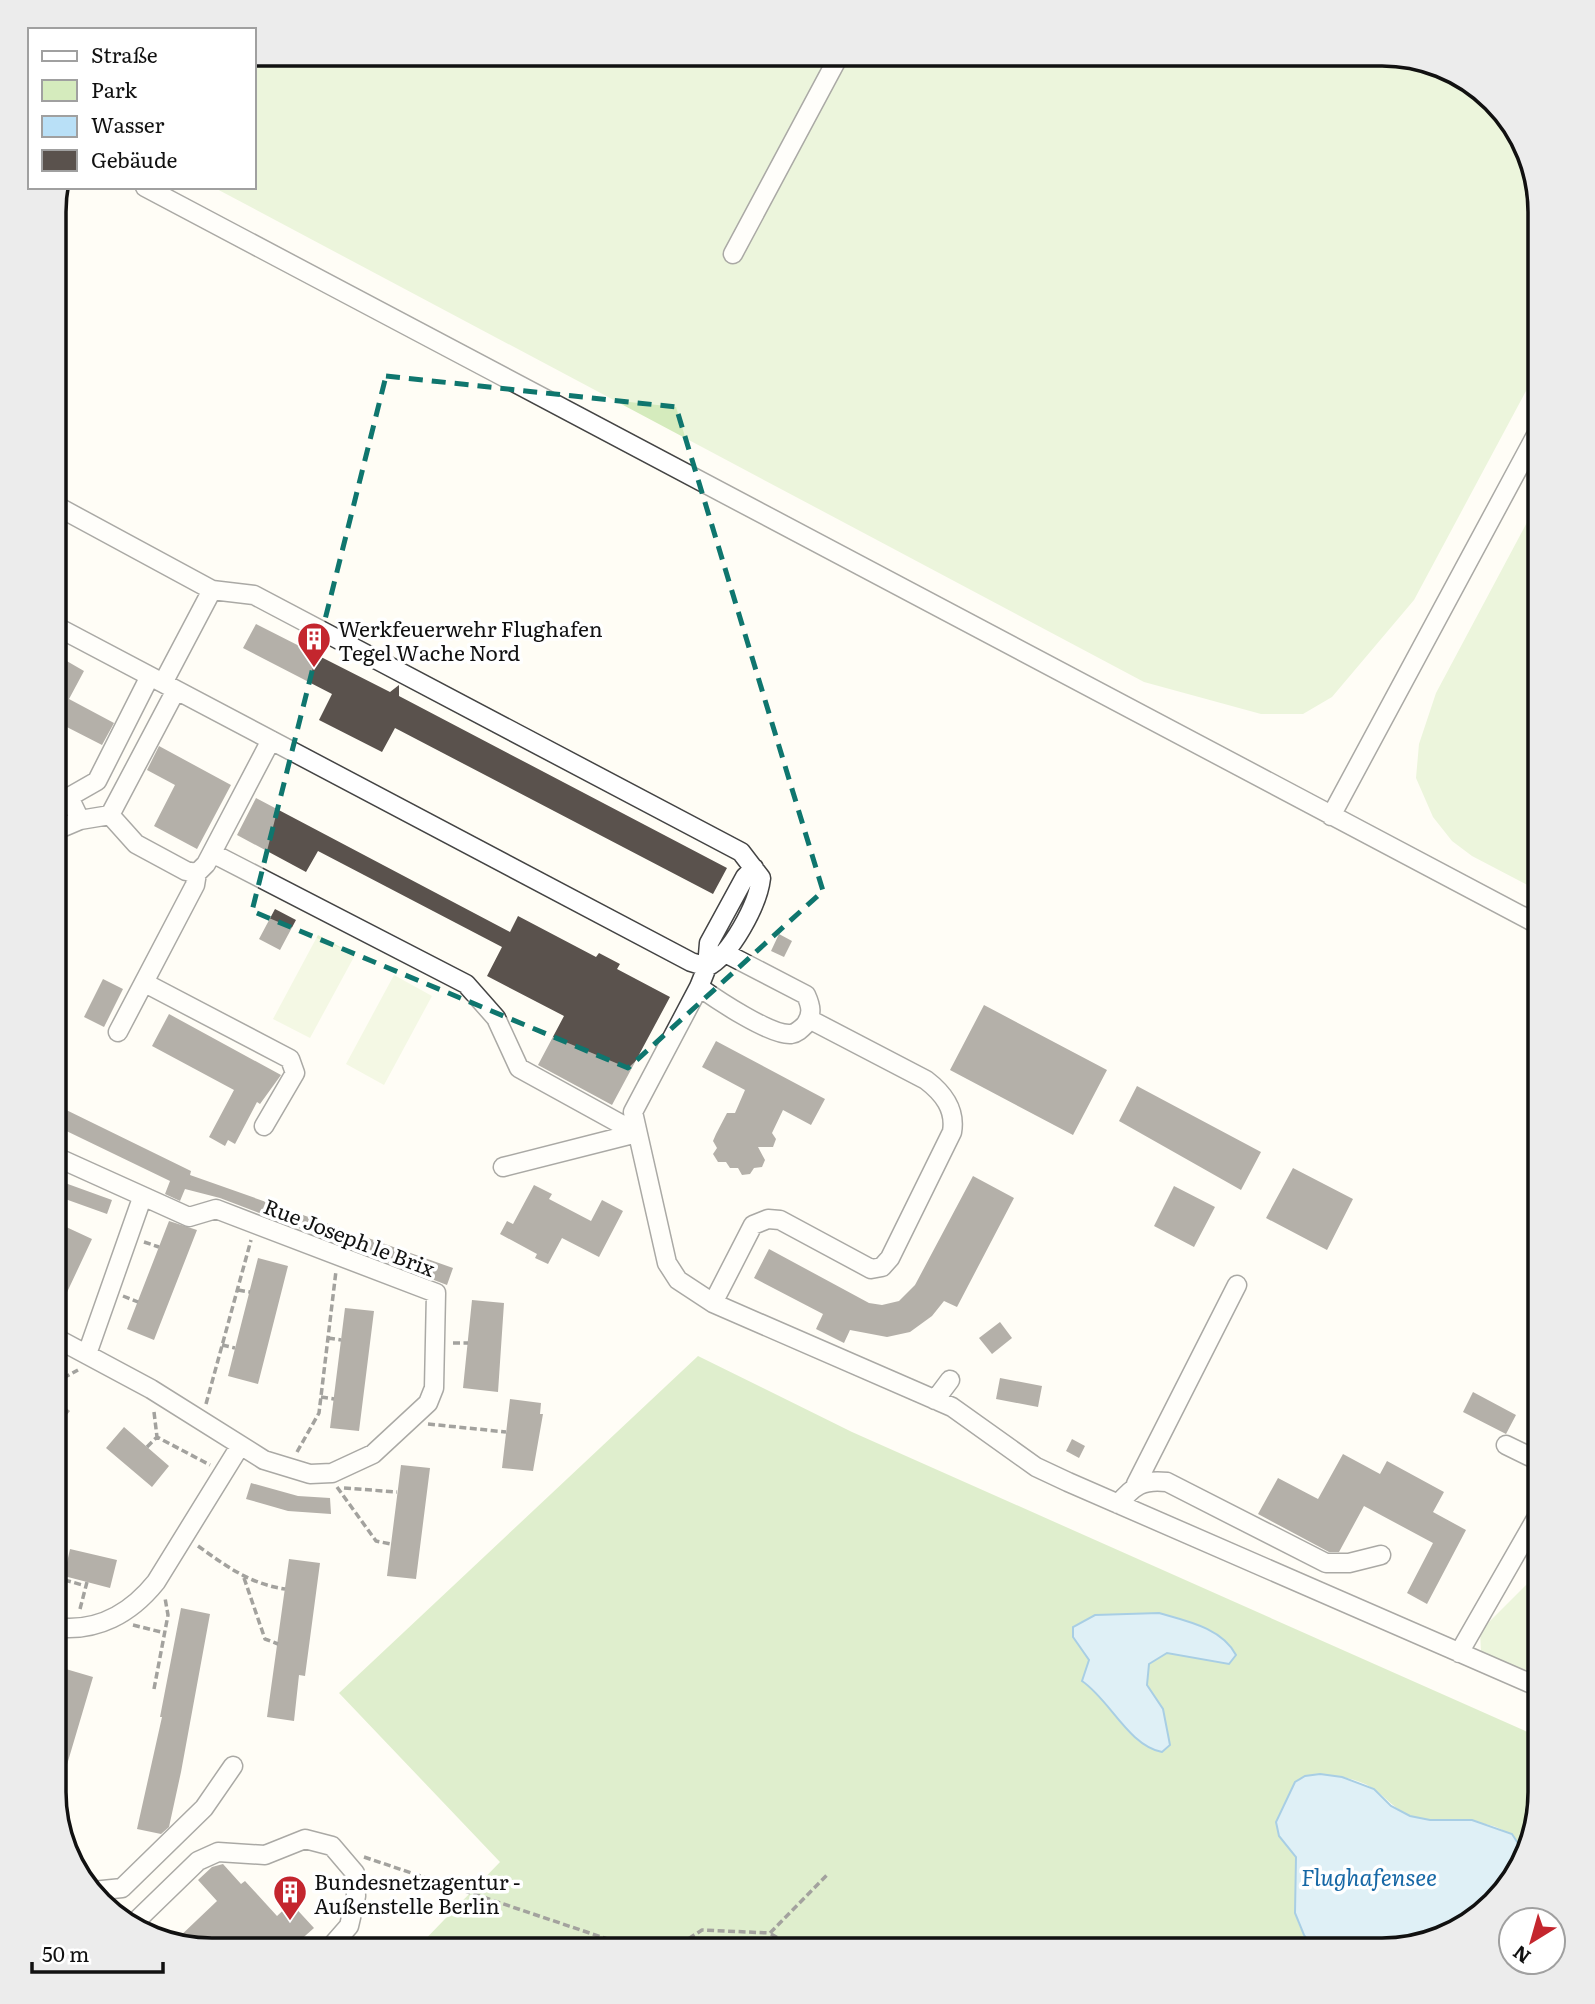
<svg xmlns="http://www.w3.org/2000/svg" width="1595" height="2004" font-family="Literata,serif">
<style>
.green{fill:#d5ebbd}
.forest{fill:#b9dc9c}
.pitch{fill:#e6f2cf}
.water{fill:#b9e0f7;stroke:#3f96cf;stroke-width:2}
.building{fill:#5a524d}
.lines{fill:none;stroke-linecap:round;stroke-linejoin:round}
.minor-casing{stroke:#444;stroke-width:21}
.path{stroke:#333;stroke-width:3.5;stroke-dasharray:7 3.5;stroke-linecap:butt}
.minor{stroke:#fff;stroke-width:18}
.marked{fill:none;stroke:#0f766e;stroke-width:5;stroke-dasharray:14 9;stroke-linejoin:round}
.labels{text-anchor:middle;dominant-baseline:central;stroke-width:7;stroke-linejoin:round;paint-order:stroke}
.poi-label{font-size:21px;fill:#111;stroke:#fff;text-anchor:start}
.street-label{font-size:21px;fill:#111;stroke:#fff}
.water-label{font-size:23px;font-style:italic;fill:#1768a6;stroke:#fff}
.rim{fill:none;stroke:#111;stroke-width:3.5}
</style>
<rect width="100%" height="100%" fill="#fffdf5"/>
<!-- green -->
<path class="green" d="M254,54L1392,55L1461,75L1514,124L1541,213V363L1414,600L1332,697L1303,714H1261L1144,682L213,187H254Z
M1541,496V892L1472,856L1452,841L1433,817L1416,778L1419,744L1436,693Z
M1541,1570V1678L1481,1652L1480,1631Z"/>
<!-- forest -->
<path class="forest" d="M698,1356L852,1432L1541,1738V1792L1525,1857C1507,1807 1450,1829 1411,1816C1395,1810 1386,1797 1372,1788C1357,1778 1337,1776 1320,1774L1279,1836C1284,1843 1295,1852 1296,1859C1300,1897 1284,1916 1316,1950H415L500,1862L339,1693Z"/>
<!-- pitch -->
<path class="pitch" d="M318,935L355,955L310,1038L273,1019Z
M394,975L432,996L384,1085L346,1064Z"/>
<!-- water -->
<path class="water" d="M1159,1613C1187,1621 1222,1628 1236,1655L1229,1664L1167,1653L1149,1664L1147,1685L1163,1709L1170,1745L1162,1752C1128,1745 1110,1700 1082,1681L1089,1660L1073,1637V1627L1095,1615Z
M1320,1774L1342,1777L1374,1789L1391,1806L1410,1816L1430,1820H1472L1512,1834L1523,1851L1524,1862L1471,1923L1383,1950H1316L1304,1935L1295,1913L1296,1857L1279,1836L1276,1822L1295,1782L1305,1776Z"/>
<!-- building -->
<path class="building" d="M256,624L390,692L399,685V696L727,868L713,894L395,728L382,752L319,720L332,694L243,648Z
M65,660L84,671L69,699L114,723L102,745L57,722L54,726L55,679Z
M159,746L231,785L197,849L154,826L175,785L147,770Z
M256,798L510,932L518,916L596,957L599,953L620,964L617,969L670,997L612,1105L538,1065L564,1016L487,976L502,947L318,851L306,872L237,835Z
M275,909L296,920L280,950L259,939Z
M779,934L792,941L784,957L771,951Z
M103,979L123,989L104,1027L84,1017Z
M984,1005L1107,1070L1073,1135L950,1070Z
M169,1014L281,1075L260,1104L257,1102L235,1144L228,1140L225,1146L209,1137L234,1090L152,1046Z
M716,1041L825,1099L811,1125L783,1110L772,1133L776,1139L773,1147H758L765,1160L762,1167L754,1168L750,1174L742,1175L738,1168H730L726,1162H718L713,1154L717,1148L713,1141L716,1134L727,1113H735L745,1090L702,1067Z
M1137,1086L1261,1152L1241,1190L1119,1121Z
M54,1104L191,1171L190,1175L453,1268L447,1285L220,1198L185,1189L180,1201L165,1194L170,1181L54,1125Z
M1293,1168L1353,1199L1327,1250L1266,1218Z
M973,1176L1014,1198L957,1307L944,1301L932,1316L910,1332L887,1337L850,1330L844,1343L816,1329L823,1314L754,1278L769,1249L869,1303L882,1305L899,1301L915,1285Z
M54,1179L112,1200L107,1214L54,1195Z
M534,1185L552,1194L549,1199L591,1221L602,1200L623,1211L599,1257L562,1238L548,1264L535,1258L537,1254L500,1234L507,1221L513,1224Z
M1174,1186L1215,1207L1194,1247L1154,1226Z
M169,1221L197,1230L154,1340L127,1329Z
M64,1226L92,1239L54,1320V1248Z
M258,1258L288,1266L258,1384L228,1376Z
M472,1300L504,1303L498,1392L463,1388Z
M345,1308L374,1311L359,1431L330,1428Z
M1000,1322L1012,1338L992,1354L979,1338Z
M1000,1378L1042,1386L1038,1407L996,1399Z
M1473,1392L1516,1415L1506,1434L1463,1412Z
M54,1398L70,1411L54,1431Z
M510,1399L541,1403L540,1414H543L533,1471L502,1468Z
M124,1427L169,1466L152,1487L106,1448Z
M1072,1439L1085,1446L1079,1458L1066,1451Z
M1343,1454L1380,1474L1387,1461L1444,1492L1433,1512L1466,1530L1427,1604L1407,1593L1433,1543L1364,1506L1339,1552H1329L1258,1514L1278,1478L1318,1499Z
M401,1465L430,1468L416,1579L387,1576Z
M251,1483L298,1496L330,1498L331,1514L288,1511L246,1499Z
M70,1549L117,1560L110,1588L64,1576Z
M289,1559L320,1563L305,1676L299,1675L294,1721L267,1717Z
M181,1608L210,1614L181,1772L169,1827L161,1834L137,1829L162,1717H160Z
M59,1667L93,1677L58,1795L54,1791V1683Z
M223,1864L241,1884L245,1881L277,1916L291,1903L314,1928L289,1950H212L176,1940L217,1901L198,1880L212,1867Z"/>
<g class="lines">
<!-- minor casing -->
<g class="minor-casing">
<path id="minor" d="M145,187L1541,926
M733,254L840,54
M55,626L691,962L707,967C731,955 758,904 761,878L741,852L254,595L212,590L55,505
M163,683L212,590
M69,797L97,781L150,676
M110,815L176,690
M1331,816L1541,426
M80,820L110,815L136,844L186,871L197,873
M54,831L80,820L69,797L54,803
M212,853L466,984L496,1018L519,1068L637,1133
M754,868L745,877L709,943L707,967L699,987L633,1112L667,1263L678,1280L713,1303L952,1407L1036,1467L1068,1482L1541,1688
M145,983L290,1059L295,1073L264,1126
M699,987C716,999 771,1036 791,1034C797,1033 801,1029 805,1025C813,1014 811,1006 806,995L725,953
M118,1032L195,885L197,873L206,864L271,740
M503,1167L637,1133
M713,1303L753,1225L768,1219L780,1220L871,1269L882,1267L890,1258L952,1132C956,1109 943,1093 926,1080L809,1019
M54,1337L151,1389L264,1460L310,1474L332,1473L373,1454L428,1403L434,1388L436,1293L216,1209L189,1217L54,1156
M87,1354L142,1198
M935,1400L950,1380
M1506,1445L1541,1462
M1136,1484L1237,1285
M1118,1504C1134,1486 1142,1479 1167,1482L1326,1563H1349L1381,1555
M54,1627C97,1633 131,1613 156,1582L240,1446
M1459,1653L1541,1510
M93,1891L122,1888L204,1808L233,1766
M131,1926L198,1861L218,1852L265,1855L305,1839L332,1846L355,1873L356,1896L349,1926L328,1950"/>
</g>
<!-- path -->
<path class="path" d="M144,1242L159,1247
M238,1290L250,1292
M123,1296L138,1302
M328,1338L341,1340
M453,1343H468
M222,1345L235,1348
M54,1364L57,1381
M54,1383L78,1370
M321,1397L334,1399
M206,1404L251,1240
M154,1412L157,1437
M428,1424L506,1432
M147,1447L157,1437L210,1465
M297,1452L319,1413L336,1271
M337,1487L376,1541L391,1544
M344,1488L397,1492
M198,1546C226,1566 250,1584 285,1589
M54,1577L86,1586
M244,1578L265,1639L278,1644
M80,1609L87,1582
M133,1625L165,1633
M154,1689L168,1615L165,1598
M364,1857L640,1950
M771,1934L781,1940L786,1950
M671,1950L702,1930L770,1933L828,1874"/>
<!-- minor -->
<use href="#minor" class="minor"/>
</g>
<!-- marked area -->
<path d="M0 0H1595V2004H0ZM386,376L676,407L823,891L628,1068L252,911Z" fill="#fffdf5" fill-opacity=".55" fill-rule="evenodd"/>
<path class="marked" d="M386,376L676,407L823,891L628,1068L252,911Z"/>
<!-- icons -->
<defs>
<g id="building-pin" transform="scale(1.75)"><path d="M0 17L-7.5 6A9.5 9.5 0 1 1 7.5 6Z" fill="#c4262e" stroke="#fff"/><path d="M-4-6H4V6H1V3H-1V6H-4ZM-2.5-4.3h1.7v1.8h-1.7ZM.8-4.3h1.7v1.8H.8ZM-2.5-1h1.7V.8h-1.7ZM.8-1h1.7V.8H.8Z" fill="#fff"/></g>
</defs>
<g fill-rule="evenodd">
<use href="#building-pin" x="314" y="639"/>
<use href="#building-pin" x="290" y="1892"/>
</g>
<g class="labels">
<!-- poi labels -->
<g class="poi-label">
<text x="338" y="627">Werkfeuerwehr Flughafen<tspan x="338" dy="24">Tegel Wache Nord</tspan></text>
<text x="314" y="1880">Bundesnetzagentur -<tspan x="314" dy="24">Außenstelle Berlin</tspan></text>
</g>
<!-- street labels -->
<g class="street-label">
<text transform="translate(350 1236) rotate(21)">Rue Joseph le Brix</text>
</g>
<!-- water labels -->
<g class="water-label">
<text x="1369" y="1876">Flughafensee</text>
</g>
</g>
<!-- crop -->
<path d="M0 0H1595V2004H0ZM212 66H1382A146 146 0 0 1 1528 212V1792A146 146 0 0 1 1382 1938H212A146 146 0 0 1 66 1792V212A146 146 0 0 1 212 66Z" fill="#ececec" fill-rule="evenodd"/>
<path class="rim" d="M212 66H1382A146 146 0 0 1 1528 212V1792A146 146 0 0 1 1382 1938H212A146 146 0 0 1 66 1792V212A146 146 0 0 1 212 66Z"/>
<!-- legend -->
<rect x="28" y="28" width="228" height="161" fill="#ffffff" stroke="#a0a0a0" stroke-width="2"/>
<rect x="42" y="51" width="35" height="10" fill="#ffffff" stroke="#a0a0a0" stroke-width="2"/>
<text x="91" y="63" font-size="21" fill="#111111">Straße</text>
<rect x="42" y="80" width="35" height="21" fill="#d5ebbd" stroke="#a0a0a0" stroke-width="2"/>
<text x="91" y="98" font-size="21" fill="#111111">Park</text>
<rect x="42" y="116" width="35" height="21" fill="#b9e0f7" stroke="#a0a0a0" stroke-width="2"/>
<text x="91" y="133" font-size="21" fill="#111111">Wasser</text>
<rect x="42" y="150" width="35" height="21" fill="#5a524d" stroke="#a0a0a0" stroke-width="2"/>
<text x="91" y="168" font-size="21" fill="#111111">Gebäude</text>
<!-- north arrow -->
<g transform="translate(1532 1941) rotate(217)"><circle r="33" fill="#ffffff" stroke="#a0a0a0" stroke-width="2"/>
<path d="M0-5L12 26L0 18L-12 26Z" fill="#c4262e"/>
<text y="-10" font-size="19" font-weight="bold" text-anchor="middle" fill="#111111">N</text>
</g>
<!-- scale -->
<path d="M32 1962v10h131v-10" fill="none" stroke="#111111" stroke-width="3.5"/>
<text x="42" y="1962" font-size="21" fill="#111111" stroke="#ffffff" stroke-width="5" paint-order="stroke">50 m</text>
</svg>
